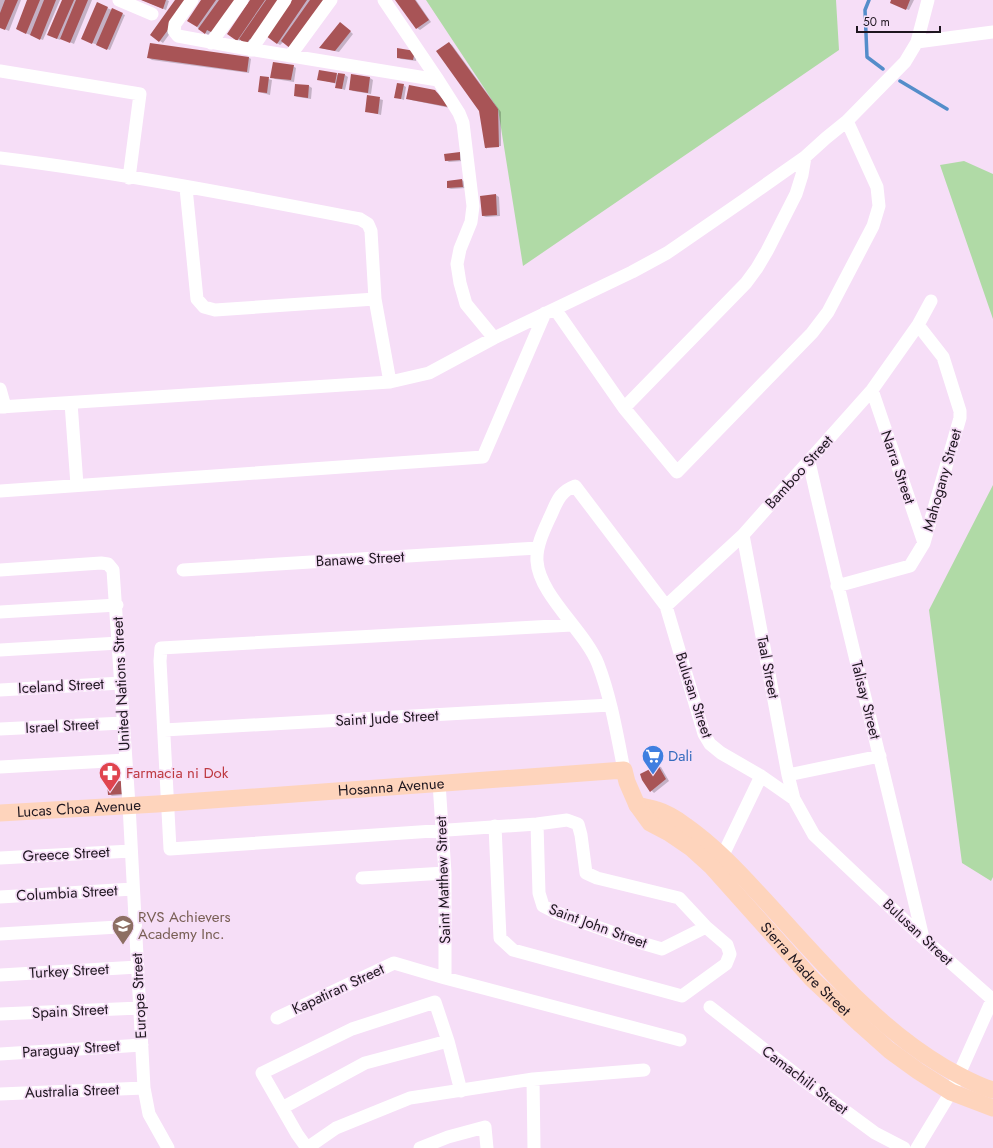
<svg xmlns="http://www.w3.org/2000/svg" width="993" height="1148" font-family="Jost,sans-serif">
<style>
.green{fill:#b0daa6}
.shadow{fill:#0003}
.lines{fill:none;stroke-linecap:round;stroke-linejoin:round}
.stream{stroke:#548dca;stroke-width:3.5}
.building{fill:#a85456}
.minor{stroke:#fff;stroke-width:13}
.major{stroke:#fed4bc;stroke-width:17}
.labels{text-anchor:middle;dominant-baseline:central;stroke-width:3.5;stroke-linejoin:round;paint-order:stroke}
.street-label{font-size:15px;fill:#1e161f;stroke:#f6def7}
.shop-label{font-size:15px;fill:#366cbe;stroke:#f6def7;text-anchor:start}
.health-label{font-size:15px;fill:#be3a42;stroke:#f6def7;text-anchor:start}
.education-label{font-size:15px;fill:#785e54;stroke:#f6def7;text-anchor:start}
</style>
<rect width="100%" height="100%" fill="#f6def7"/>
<!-- green -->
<path class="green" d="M426,0H836L839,50L523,266L498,109Z
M964,161L993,174V319L940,165Z
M993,485V877L991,881L962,863L929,610Z"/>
<!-- shadow -->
<path class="shadow" d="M0,0H21L9,31L0,27Z
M29,0H60L43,40L20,31Z
M63,0H92L74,44L61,38L60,40L51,36Z
M142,0H167L169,1L166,10Z
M176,0H194L163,43L151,35Z
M202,0H240L208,35L197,27Z
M251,0H286L249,45L241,39L240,41L237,40Z
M293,0H330L280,45L277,43Z
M397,0H416L431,22L420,30L417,28Z
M892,0H914L909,10L894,4Z
M107,8L125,15L110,50L85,40Z
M343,25L353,34L339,52L321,48Z
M449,43L452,45L501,112V146L487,147V149L486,148L480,111Z
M417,54L416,61L401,59L398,57Z
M248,57L251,59L249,73L152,60L149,58Z
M293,66L296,68L294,82L275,79L272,77Z
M336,74L338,75H345L348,77L345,90L336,87L337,84L318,79Z
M261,77L272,80L270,95L259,92Z
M370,78L373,80L371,94L353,91L350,89Z
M296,85L309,86L312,88L311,99L298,97L295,96Z
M403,85L406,87L404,100L395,97Z
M434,91L438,93L450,108L411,100L408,98Z
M368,96L383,100L381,115L366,111Z
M460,153L463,155V161L449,162L446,160Z
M462,180L465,182L466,188L451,189L448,188V181Z
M496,195L499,197L500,216L486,217L483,216Z
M658,766L661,767L669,781L654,793L646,785Z
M120,782L125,795L112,796L109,794Z"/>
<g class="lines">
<!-- stream -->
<path class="stream" d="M869,0L865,10L867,57L883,69
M900,81L947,109"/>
</g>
<!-- building -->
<path class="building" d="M5,0H18L5,30L0,28V13Z
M27,0H40L26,34L16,29Z
M44,0H56L40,40L30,35Z
M62,0H74L57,39L47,35Z
M76,0H88L70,43L60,39Z
M141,0H166L163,9Z
M175,0H190L159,42L150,35Z
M201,0H216L197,27L187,21Z
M219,0H236L213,33L207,30L205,34L198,29Z
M250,0H265L237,41L227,34Z
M266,0H282L253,42L250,39L246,44L239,39Z
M292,0H307L277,44L266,36Z
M310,0H326L291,49L281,41Z
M395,0H415L429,20L416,29Z
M891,0H910L906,10L890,3Z
M97,2L108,7L92,44L81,39Z
M112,8L123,13L107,50L96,45Z
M340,22L351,31L335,51L319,48Z
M449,42L498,109L499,147L485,148L479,111L436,51Z
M150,43L249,57L247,72L147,58Z
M397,48L415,51L413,60L397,58Z
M273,62L294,65L291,80L270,78Z
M319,70L337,73L335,83L317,80Z
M338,73L345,74L342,89L335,88Z
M351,74L370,77L368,93L349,90Z
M260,76L269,77L267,93L258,92Z
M397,83L404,84L401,99L394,98Z
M295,84L309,85L308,98L294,96Z
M409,85L435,90L449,107L406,99Z
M367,95L380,97L378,114L365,112Z
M460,152V160L445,161L444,154Z
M462,179L463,187L447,188V181Z
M496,194L497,215L482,216L480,196Z
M658,765L666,779L650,792L642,780L640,774Z
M121,781L122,794L108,795L107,782Z"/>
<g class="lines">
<!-- minor -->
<path class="minor" d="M119,0L152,14
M192,0L175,24L174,31L178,36L243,48L438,80L459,113L463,123L473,206L471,222L460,249L457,264L460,283L466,304L494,338
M384,0L438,80
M917,42L993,32
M211,43L242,0
M251,50L285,0
M290,56L331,0
M0,71L140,94L129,178
M0,158C121,173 241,196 360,219L368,224L371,231L375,299L390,382
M186,188L197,299L204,307L215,310L375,299
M555,309L624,408L677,472L812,333L828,312L873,226L879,206L877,187L847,121
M0,389L5,407
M872,390L924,543
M71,403L77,485
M0,407L390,382L429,373L494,338L632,272L667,253L744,200L805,157L826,138L847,121L905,62L917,42L928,0
M624,408L746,283L757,268L767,251L796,194L802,175L805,157
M809,462C845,621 886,779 923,938
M0,491L483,457L545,313
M743,535L788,775L794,799
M0,570L101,563L108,564L113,570L129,805L144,1088L149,1114L168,1148
M183,570L538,548
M837,586L910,566L924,543L960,418V411L943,357L918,325
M666,606L743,535L872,390L918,325L931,301
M0,612L117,605
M0,650L119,643
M0,690L121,683
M0,729L123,723
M164,730L610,705
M0,767L126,760
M624,770C617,735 611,698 598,664C585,631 539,595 537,561C536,546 544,530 550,517C557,502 559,492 575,486L666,606L704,734L710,744L721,753L761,776L794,799L814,835L923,938L993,1000
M788,775L880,756
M439,783L445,873V978
M537,824L539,893L543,906L557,913L645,944L662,949L706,927
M495,826L500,938L513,950L682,996L726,964L730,954L727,945L706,927L679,898L597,878L586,873L581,835L578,824L567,820L537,824L170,849L160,661L161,648L572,625
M723,855L761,776
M0,858L131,851
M362,878L445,873
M0,897L133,889
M0,934L135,926
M0,975L138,967
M710,1007L802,1079L875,1133L904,1148
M0,1014L140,1008
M277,1018L394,963L445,978L680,1040
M0,1054L142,1045
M533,1079L534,1148
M0,1094L144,1088
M282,1108L365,1063L448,1041
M307,1148L297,1134L262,1073L352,1029L435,1002L448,1041L461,1091
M307,1148L336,1128L410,1098L533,1079L644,1070
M420,1148L448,1137L485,1127L487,1148
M917,1148L951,1092L993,998"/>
<!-- major -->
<g class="major">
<path d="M637,805C644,807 651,808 657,810C667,813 678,820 686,826C714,846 736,869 759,894C816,955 871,1024 944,1067C960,1076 976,1085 993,1090"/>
<path id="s1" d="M0,813L157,804L624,770L627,782L637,805L650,823L669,833L691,848L712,867L812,979L861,1025L889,1050L918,1071L951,1092L993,1108"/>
</g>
</g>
<!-- icons -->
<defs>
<g id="supermarket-pin" transform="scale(1.15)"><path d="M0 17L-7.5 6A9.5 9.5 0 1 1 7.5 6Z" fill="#3f7fe0" stroke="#f6def7"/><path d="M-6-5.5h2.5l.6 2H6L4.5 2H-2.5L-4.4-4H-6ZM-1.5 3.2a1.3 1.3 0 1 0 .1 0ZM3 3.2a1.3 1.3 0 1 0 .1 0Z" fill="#fff"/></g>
<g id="pharmacy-pin" transform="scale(1.15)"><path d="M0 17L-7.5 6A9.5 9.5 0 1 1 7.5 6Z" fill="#e0444e" stroke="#f6def7"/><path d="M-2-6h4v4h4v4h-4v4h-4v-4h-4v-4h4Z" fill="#fff"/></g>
<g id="school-pin" transform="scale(1.15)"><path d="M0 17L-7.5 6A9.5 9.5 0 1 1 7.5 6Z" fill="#8d6e63" stroke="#f6def7"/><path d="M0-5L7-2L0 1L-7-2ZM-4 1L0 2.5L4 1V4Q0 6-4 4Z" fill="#fff"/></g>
</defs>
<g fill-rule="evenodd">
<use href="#supermarket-pin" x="653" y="756"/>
<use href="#pharmacy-pin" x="110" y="773"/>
<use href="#school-pin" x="123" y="926"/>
</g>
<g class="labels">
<!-- street labels -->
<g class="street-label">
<text transform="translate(898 467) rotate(71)">Narra Street</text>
<text transform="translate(799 472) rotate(-48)">Bamboo Street</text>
<text transform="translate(942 480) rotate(-74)">Mahogany Street</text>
<text transform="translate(360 559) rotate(-3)">Banawe Street</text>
<text transform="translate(768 667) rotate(79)">Taal Street</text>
<text transform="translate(121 684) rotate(-93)">United Nations Street</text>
<text transform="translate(61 686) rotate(-3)">Iceland Street</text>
<text transform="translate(694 695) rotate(72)">Bulusan Street</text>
<text transform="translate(866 700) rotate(76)">Talisay Street</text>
<text transform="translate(387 718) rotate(-3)">Saint Jude Street</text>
<text transform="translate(62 726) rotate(-3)">Israel Street</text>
<text stroke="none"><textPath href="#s1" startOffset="392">Hosanna Avenue</textPath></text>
<text stroke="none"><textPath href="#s1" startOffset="79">Lucas Choa Avenue</textPath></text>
<text transform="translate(66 854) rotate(-3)">Greece Street</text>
<text transform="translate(443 880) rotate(-92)">Saint Matthew Street</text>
<text transform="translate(67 893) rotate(-3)">Columbia Street</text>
<text transform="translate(598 926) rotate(20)">Saint John Street</text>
<text transform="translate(918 932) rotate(43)">Bulusan Street</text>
<text stroke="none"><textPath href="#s1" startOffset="900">Sierra Madre Street</textPath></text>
<text transform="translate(69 971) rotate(-3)">Turkey Street</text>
<text transform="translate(338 989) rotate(-25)">Kapatiran Street</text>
<text transform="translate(139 996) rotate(-93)">Europe Street</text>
<text transform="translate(70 1011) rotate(-3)">Spain Street</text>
<text transform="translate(71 1049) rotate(-4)">Paraguay Street</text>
<text transform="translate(805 1080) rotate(37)">Camachili Street</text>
<text transform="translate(72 1091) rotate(-2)">Australia Street</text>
</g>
<!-- shop labels -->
<g class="shop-label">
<text x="668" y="756">Dali</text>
</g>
<!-- health labels -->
<g class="health-label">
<text x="126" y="773">Farmacia ni Dok</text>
</g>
<!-- education labels -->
<g class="education-label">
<text x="138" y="917">RVS Achievers<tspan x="138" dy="17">Academy Inc.</tspan></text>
</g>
</g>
<!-- scale -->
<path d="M857 26v6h83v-6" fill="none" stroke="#1e161f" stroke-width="2"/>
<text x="863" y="26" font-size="12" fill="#1e161f" stroke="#f6def7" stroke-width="3" paint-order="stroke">50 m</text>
</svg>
